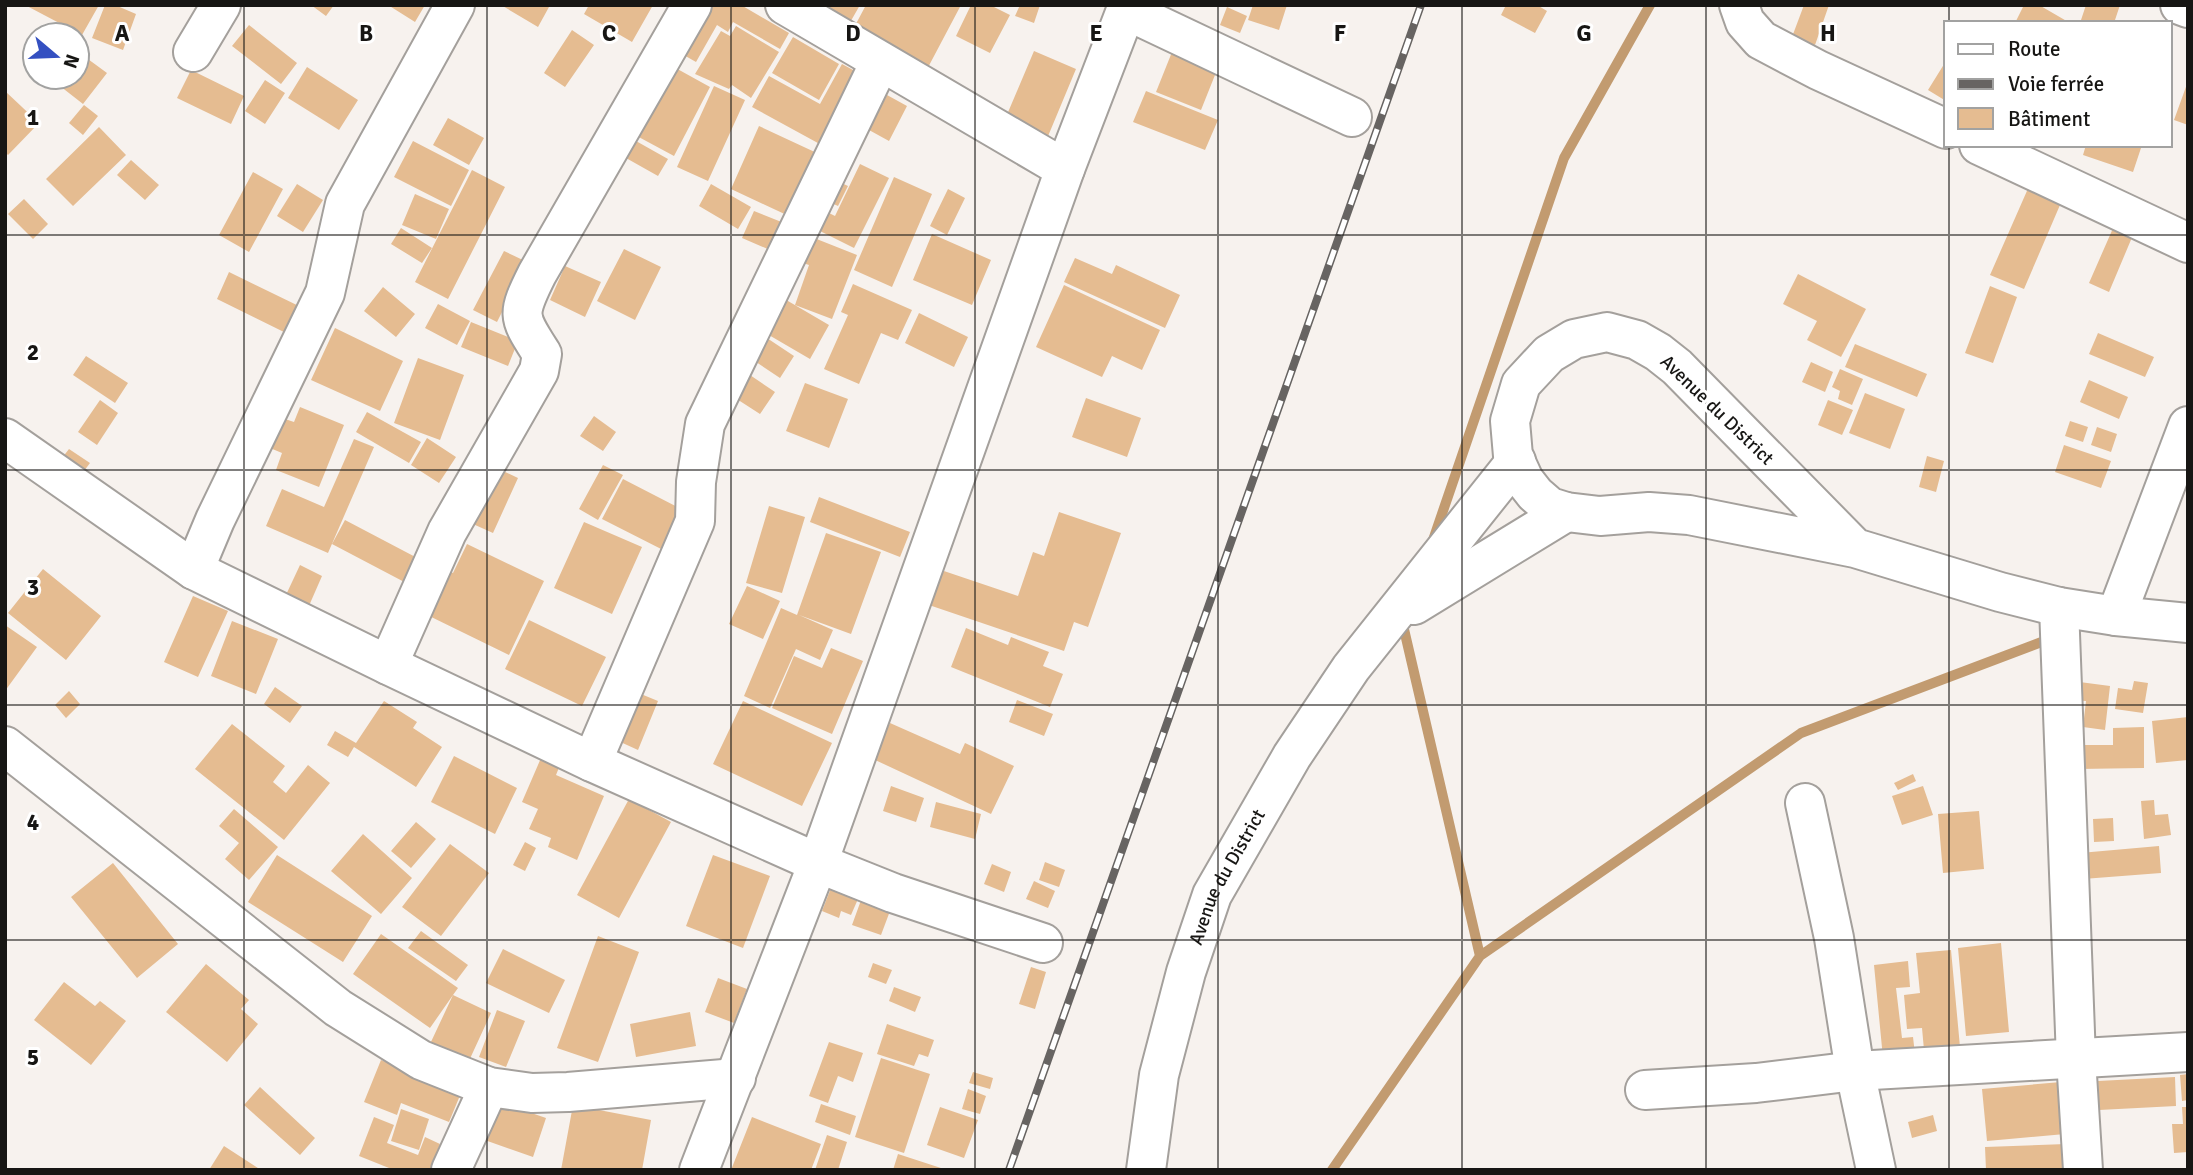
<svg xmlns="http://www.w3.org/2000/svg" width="2193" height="1175" font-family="Signika,sans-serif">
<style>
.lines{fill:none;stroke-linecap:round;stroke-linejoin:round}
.stream{stroke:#c29b70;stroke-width:10}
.building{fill:#e5bc91}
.minor-casing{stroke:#a4a09c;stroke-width:42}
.minor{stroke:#fff;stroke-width:38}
.rail-casing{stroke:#676462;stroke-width:8}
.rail{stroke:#fff;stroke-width:5;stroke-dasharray:16;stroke-linecap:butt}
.grid{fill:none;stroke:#171614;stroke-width:2;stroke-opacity:0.55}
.labels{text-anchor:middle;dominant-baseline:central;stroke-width:6;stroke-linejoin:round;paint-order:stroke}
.street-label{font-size:19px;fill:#171614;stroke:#fff}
.grid-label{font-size:23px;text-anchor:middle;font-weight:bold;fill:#171614;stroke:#fff;stroke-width:6;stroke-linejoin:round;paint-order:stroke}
</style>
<rect width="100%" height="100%" fill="#f7f2ee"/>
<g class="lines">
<!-- stream -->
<path class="stream" d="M1432,543L1564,158L1650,5
M1406,617L1403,625L1480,956
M1332,1170L1480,956L1801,733L2052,638"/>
</g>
<!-- building -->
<path class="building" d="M25,5H99L82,35Z
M105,5H115L136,14L123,50L92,38Z
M311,5H334L326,16Z
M388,5H425L415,22Z
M501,5H547L549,7L538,27Z
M589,5H653L632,42L584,14Z
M710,5H741L789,33L780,49L733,22L728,32L717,25L696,62L682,54Z
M810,5H860L848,26Z
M866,5H961L924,75L850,35Z
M971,5H990L1010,15L990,53L956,36Z
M1020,5H1040L1034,23L1015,16Z
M1253,5H1287L1279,30L1248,20Z
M1506,5H1537L1547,11L1535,33L1501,15Z
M1804,5H1829L1815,45L1792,37Z
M2024,5H2039L2070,23H2015Z
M2086,5H2120L2114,23H2080Z
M1227,7L1247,16L1240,33L1220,25Z
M249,25L297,63L281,84L232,46Z
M736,26L779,52L751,98L732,85L729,89L695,74L721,31L730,36Z
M572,30L594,45L565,87L544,73Z
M793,37L839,64L819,100L772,73Z
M1174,47L1219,65L1201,110L1156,92Z
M77,51L107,73L83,104L51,79L53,77H77Z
M1034,51L1076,69L1046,141L1003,124Z
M1946,61V101L1928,90Z
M842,64L866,77L827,148L752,107L769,76L820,104Z
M672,66L710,87L674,156L635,135Z
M307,67L358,100L339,130L288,98Z
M191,70L244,96L231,124L177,98Z
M265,80L285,93L265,124L245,111Z
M2187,84H2188V125L2174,120Z
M714,86L745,100L708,181L677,167Z
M5,91L39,123L8,155L5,152V125L7,123L5,121Z
M1146,91L1218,120L1205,150L1133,122Z
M887,95L907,106L889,141L869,130Z
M84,105L98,116L83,135L69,123Z
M448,118L484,138L469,165L433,145Z
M759,126L819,154L791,217L731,189Z
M99,127L126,155L73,206L46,179Z
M413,141L469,170L451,206L394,177Z
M636,141L668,159L658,176L626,158Z
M2086,145H2142L2133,172L2083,155Z
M131,160L159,185L145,200L117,175Z
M860,164L889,178L854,248L810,226L819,208L835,216Z
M472,170L505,187L448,299L415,282Z
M253,172L283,189L249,252L219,235Z
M894,177L932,194L892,287L854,270Z
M833,179L848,186L838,206L823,199Z
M297,184L323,200L303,232L277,216Z
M711,184L751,207L738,229L699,206Z
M2030,184L2063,198L2024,289L1990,275Z
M948,189L965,198L947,235L930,226Z
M415,194L449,209L436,239L402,225Z
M24,199L48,224L33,239L8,214Z
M754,211L789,225L777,253L742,238Z
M2114,226L2133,235L2109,292L2089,283Z
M401,228L432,248L422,263L391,244Z
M804,234L857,255L832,319L795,305L809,265L794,260Z
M932,234L991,260L972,305L913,280Z
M624,249L661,267L635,320L597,301Z
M504,251L527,262L497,322L473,310Z
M1075,258L1112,274L1116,265L1180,295L1165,328L1064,282Z
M565,266L601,282L585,317L550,300Z
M229,272L305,309L292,336L217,299Z
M1798,274L1866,309L1841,357L1807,340L1817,321L1783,304Z
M853,284L912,310L898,340L881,333L859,384L824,369L848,315L841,312Z
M1064,285L1160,330L1142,370L1112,356L1102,377L1036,347Z
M1990,286L2017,297L1993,363L1965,353Z
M383,287L415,314L396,337L364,311Z
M776,294L829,325L810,359L757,328Z
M438,304L470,321L457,345L425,328Z
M919,313L968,337L954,367L905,343Z
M471,322L518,341L508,366L461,347Z
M335,328L403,361L380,411L311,380Z
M2098,333L2154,357L2145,377L2089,354Z
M761,334L794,356L780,378L747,356Z
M1855,344L1927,374L1917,397L1845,367Z
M86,356L128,383L115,403L73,375Z
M418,358L464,375L440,440L394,423Z
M1811,362L1833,372L1825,392L1802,382Z
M1840,369L1863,379L1852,405L1838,399L1840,391L1832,387Z
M744,371L775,392L760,414L729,394Z
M2089,380L2128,397L2119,419L2080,402Z
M805,383L848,399L829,448L786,431Z
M1865,393L1905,409L1890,449L1849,433Z
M1086,398L1141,418L1127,457L1072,437Z
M100,400L118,413L97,445L78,432Z
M1828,400L1853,410L1842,435L1818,425Z
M300,407L344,425L319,487L276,470L282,453L270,448L282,418L294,422Z
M367,412L421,442L409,463L356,432Z
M594,416L616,432L603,451L580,436Z
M2070,421L2088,427L2083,442L2065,436Z
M2097,427L2117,434L2111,452L2091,445Z
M427,438L456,457L439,483L411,465Z
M354,439L374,447L328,553L266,526L282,489L324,507Z
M2064,445L2111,461L2101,488L2055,472Z
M69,449L90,463L75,483L55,467Z
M1927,456L1944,461L1936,492L1919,487Z
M490,465L518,478L493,533L464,520Z
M603,465L623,475L598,520L579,509Z
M623,479L689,513L669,553L602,519Z
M819,497L910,532L900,557L810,522Z
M769,506L805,517L782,593L746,583Z
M1059,512L1121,533L1088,627L1074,622L1064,651L926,604L938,569L1018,596L1033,552L1044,556Z
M345,520L423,561L410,585L332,544Z
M584,522L642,547L612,614L554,588Z
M826,533L881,552L851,634L799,615L833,630L820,660L796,649L770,708L744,696L781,608L797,615Z
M467,544L544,581L509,655L419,611L441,567L453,573Z
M300,565L322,576L308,608L285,597Z
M43,569L101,616L66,660L8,613Z
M747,586L780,601L763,639L729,624Z
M193,596L228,611L198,677L164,662Z
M529,620L606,657L582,706L505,669Z
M232,621L278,639L256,694L211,676Z
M5,625L37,647L5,691Z
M966,628L1008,645L1011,637L1049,652L1043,666L1063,674L1050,707L951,667Z
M831,648L863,661L832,734L772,708L794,656L822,668Z
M2072,681L2110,686L2105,730L2083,727L2086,701L2069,700Z
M2134,681L2148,683L2143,713L2115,709L2118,688L2132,690Z
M275,687L302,706L290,723L264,704Z
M69,691L80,704L66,718L55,705Z
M636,692L658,701L638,750L616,740Z
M1017,700L1053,714L1044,736L1009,722Z
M384,701L417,722L413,728L442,747L416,787L354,747L348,757L327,745L335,731L356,743Z
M743,701L832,743L802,806L713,764Z
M2188,717V760L2156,763L2152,721Z
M890,723L960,754L965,743L1014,766L991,814L873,759Z
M232,724L285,766L273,782L286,793L308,765L330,783L284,840L195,769Z
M2144,727V768L2078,769V745H2113V728Z
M454,756L517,788L495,834L431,802Z
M541,758L560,765L556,775L604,796L577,860L548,847L551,838L529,829L538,809L522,802Z
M1913,774L1916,781L1898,790L1894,783Z
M891,786L924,798L916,822L883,811Z
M1923,786L1933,815L1902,825L1892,796Z
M629,799L671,822L619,918L577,895Z
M2154,800L2155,815L2168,814L2171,835L2144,839L2141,801Z
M936,802L981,814L975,839L930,827Z
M234,809L278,847L249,880L225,859L239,843L219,826Z
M1979,811L1984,869L1943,873L1938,814Z
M2113,818L2114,841L2094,842L2093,819Z
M416,822L436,839L411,868L391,851Z
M363,834L412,878L381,914L331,871Z
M525,842L536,848L525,871L513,865Z
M450,844L489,873L441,936L402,907Z
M2159,846L2161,873L2083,879L2080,853Z
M277,855L372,916L343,962L248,902Z
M713,855L770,876L743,948L686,926Z
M1045,862L1065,870L1059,887L1039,880Z
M113,863L178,944L137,978L71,897Z
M992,864L1011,872L1004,892L984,884Z
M1034,881L1055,891L1048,908L1026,899Z
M831,888L858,899L851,915L841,911L839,918L822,911Z
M864,892L893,903L881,935L852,925Z
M421,931L468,965L456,981L408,948Z
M381,934L458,988L453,995L491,1013L468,1063L430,1044L453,995L430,1028L353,974Z
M598,936L639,952L598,1062L557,1048Z
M2001,943L2009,1032L1966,1036L1958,948Z
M503,949L565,980L549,1013L486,983Z
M1951,950L1960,1047L1924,1050L1922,1028L1907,1029L1904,995L1920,993L1916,953Z
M1908,961L1910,987L1896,988L1902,1038L1913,1037L1915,1054L1883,1058L1874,965Z
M873,963L892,970L886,984L868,977Z
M206,964L249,1000L241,1009L258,1024L227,1062L166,1012Z
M1031,967L1046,972L1035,1009L1019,1004Z
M718,978L747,989L734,1023L705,1012Z
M64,982L95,1006L100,1001L126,1021L91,1065L34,1020Z
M894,987L921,997L915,1012L889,1001Z
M497,1010L525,1021L506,1067L479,1057Z
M690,1012L696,1046L636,1057L630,1024Z
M887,1024L934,1040L928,1057L919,1054L914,1066L877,1054Z
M829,1042L863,1053L853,1082L838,1076L828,1103L809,1096Z
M881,1058L930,1074L904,1153L855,1137Z
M381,1060L461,1093L449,1122L401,1103L397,1115L364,1102Z
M973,1072L993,1078L990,1089L969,1083Z
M2188,1074V1100L2182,1101L2180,1075Z
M2175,1077L2176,1106L2099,1110L2098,1081Z
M2061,1082L2065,1134L1987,1141L1982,1089Z
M260,1087L315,1138L300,1155L244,1105Z
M968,1089L986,1096L980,1114L962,1109Z
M493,1100L546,1118L533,1157L479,1138Z
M821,1104L856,1116L850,1135L815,1122Z
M573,1105L651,1120L642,1170H561Z
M940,1107L978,1120L964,1158L927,1145Z
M2182,1107H2188V1152L2174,1153L2172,1124H2183Z
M401,1109L429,1119L419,1150L391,1141Z
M1933,1115L1937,1131L1912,1138L1908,1122Z
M374,1117L394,1125L387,1143L418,1155L425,1137L440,1144L430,1170H394L359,1156Z
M752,1117L821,1144L811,1170H731Z
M827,1135L847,1142L838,1170H815Z
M2066,1144L2067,1170H1986L1985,1147Z
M224,1146L261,1170H209Z
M898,1154L944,1169V1170H893Z"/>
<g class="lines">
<!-- minor casing -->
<g class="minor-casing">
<g id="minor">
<path d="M785,5L1065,169"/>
<path d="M1739,5L1745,22L1761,40L1818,70L1946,129"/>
<path d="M2180,5L2188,8"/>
<path d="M1126,10L1352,117"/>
<path d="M193,52L221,5"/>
<path d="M1979,145L2188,243"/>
<path d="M5,438L194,570L388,665L592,762L818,863L893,893L1043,943"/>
<path d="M1855,548L1677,367L1658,352L1637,340L1607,332L1574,339L1549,354L1521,384L1510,421L1513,456L1524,480L1535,494L1550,507L1566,512L1600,516L1649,512L1689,515L1855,548L2000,592L2059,607L2116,616L2188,623"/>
<path d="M194,570L215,520L325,293L345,204L455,5"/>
<path d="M1414,605L1566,512"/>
<path d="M2059,607L2076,1059L2083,1170"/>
<path d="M2116,616L2188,426"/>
<path d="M388,665L447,532L539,371L542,354C518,316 516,316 537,274L692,5"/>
<path d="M5,746L338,1008L421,1060L489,1087L532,1093L568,1092L736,1078"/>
<path d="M592,762L695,521L696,482L705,424L880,62"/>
<path d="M1805,803L1834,938L1855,1071L1876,1170"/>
<path d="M1645,1090L1756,1083L1855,1071L2188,1052"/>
<path d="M451,1170L489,1087"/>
<path d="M699,1170L818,863L1065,169L1128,5"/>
<path id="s1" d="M1146,1170L1159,1075L1186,972L1212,895L1292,756L1351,668L1516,461"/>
</g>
</g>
<!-- minor -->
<use href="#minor" class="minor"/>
<!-- rail casing -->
<g class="rail-casing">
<path id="rail" d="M1009,1170L1421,5"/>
</g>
<!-- rail -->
<use href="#rail" class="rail"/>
</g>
<!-- grid -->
<path class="grid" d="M244,5V1170M487,5V1170M731,5V1170M975,5V1170M1218,5V1170M1462,5V1170M1706,5V1170M1949,5V23M1949,145V1170M5,235H2188M5,470H2188M5,705H2188M5,940H2188"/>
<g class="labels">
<!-- street labels -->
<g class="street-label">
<text transform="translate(1717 410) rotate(44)">Avenue du District</text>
<text stroke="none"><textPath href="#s1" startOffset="306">Avenue du District</textPath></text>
</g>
</g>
<g class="grid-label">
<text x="122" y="41">A</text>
<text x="366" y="41">B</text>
<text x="609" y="41">C</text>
<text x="853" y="41">D</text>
<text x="1096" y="41">E</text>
<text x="1340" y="41">F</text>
<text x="1584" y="41">G</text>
<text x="1828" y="41">H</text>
<text x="33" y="125">1</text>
<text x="33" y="360">2</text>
<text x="33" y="595">3</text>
<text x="33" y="830">4</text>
<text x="33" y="1065">5</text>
</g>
<!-- border -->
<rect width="2193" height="1175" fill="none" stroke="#171614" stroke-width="14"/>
<!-- legend -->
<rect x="1944" y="21" width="228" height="126" fill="#ffffff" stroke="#a2a2a1" stroke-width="2"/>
<rect x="1958" y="44" width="35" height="10" fill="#ffffff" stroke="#a2a2a1" stroke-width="2"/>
<text x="2008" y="56" font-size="21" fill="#171614">Route</text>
<rect x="1958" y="79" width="35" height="10" fill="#676462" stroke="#a2a2a1" stroke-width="2"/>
<text x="2008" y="91" font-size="21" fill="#171614">Voie ferrée</text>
<rect x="1958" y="108" width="35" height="21" fill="#e5bc91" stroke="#a2a2a1" stroke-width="2"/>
<text x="2008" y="126" font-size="21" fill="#171614">Bâtiment</text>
<!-- north arrow -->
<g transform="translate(56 56) rotate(109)"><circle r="33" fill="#ffffff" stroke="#a2a2a1" stroke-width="2"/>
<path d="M0-5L12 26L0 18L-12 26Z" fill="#3450c1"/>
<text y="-10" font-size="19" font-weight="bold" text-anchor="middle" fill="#171614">N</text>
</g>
</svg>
